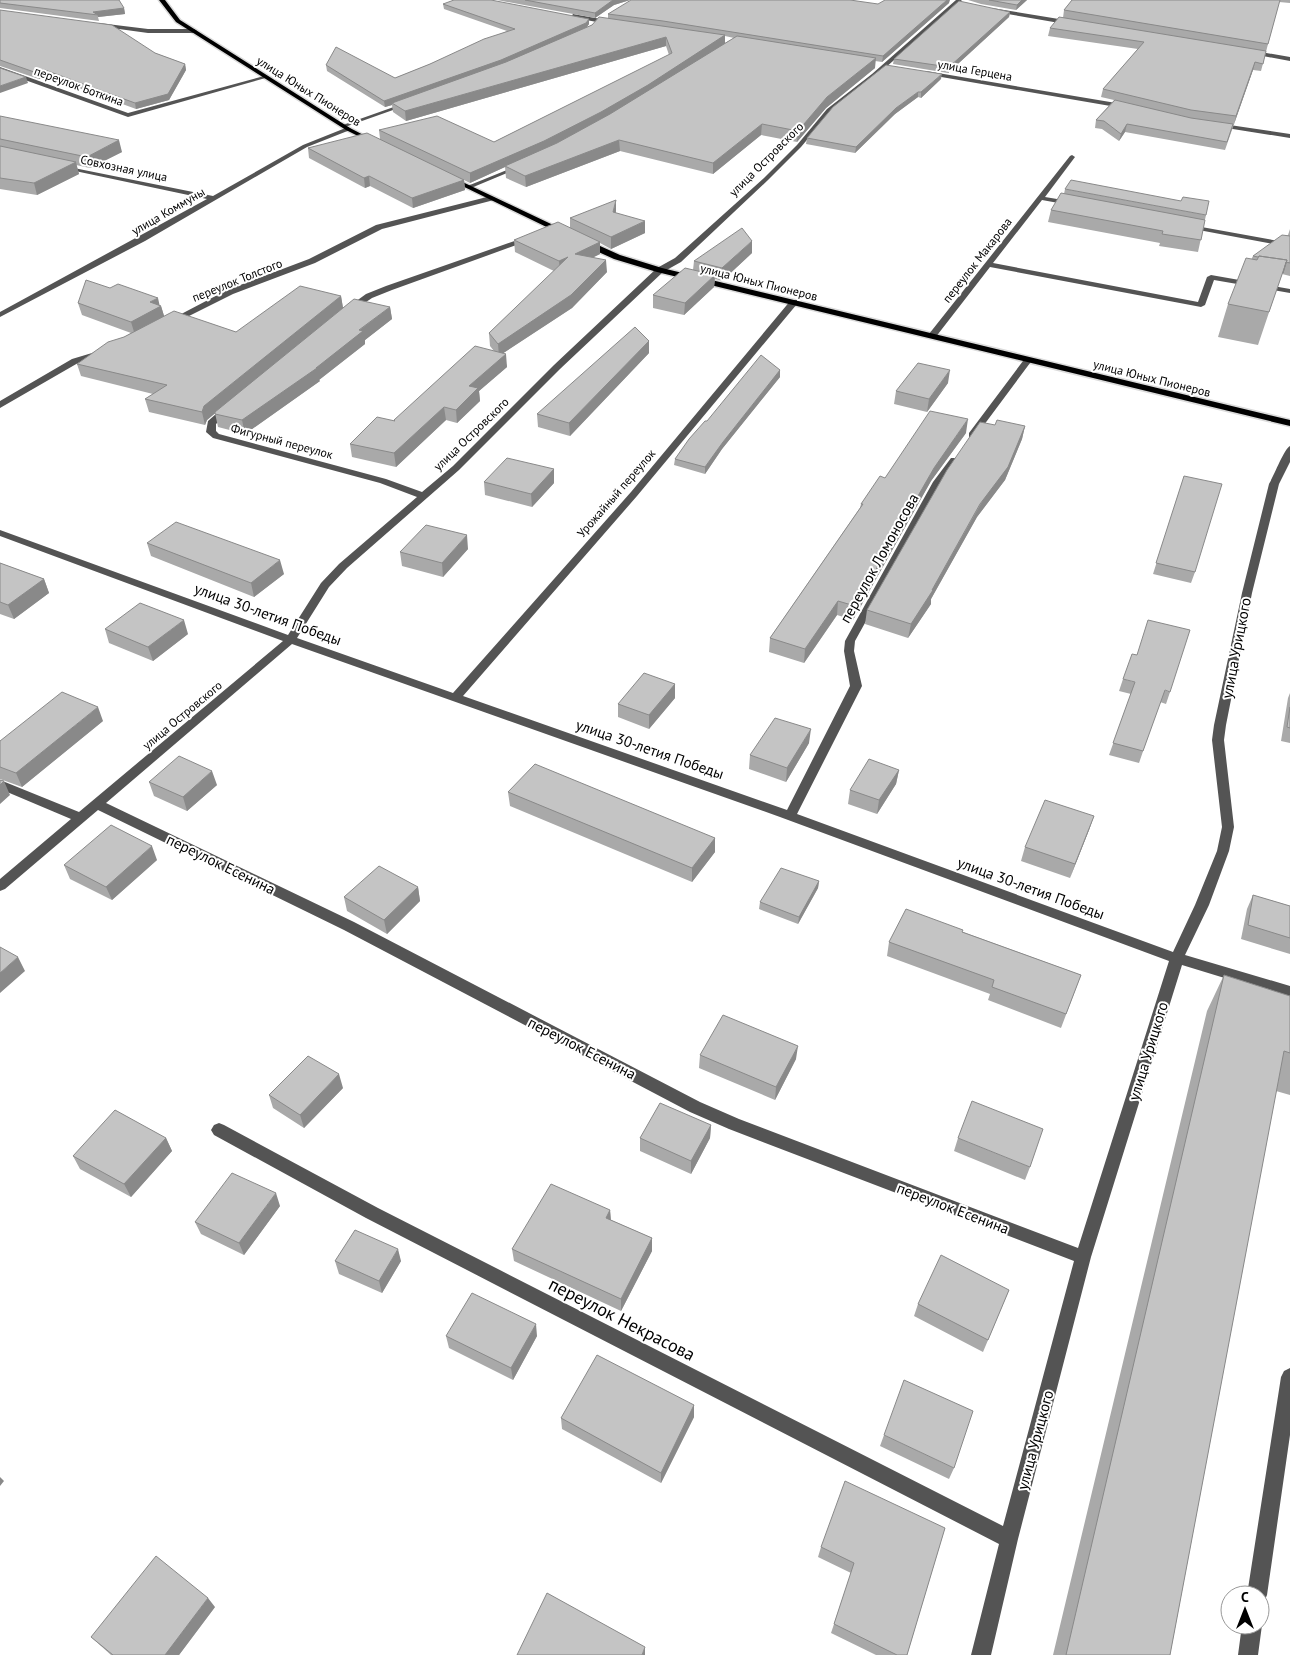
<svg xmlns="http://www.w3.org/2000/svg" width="1290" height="1655" font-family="'PT Sans',sans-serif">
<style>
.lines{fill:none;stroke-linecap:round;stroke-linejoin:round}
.major-casing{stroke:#dbdbdb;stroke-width:3}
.minor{fill:#545454;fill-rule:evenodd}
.major{fill:#000;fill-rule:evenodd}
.wall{fill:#a9a9a9;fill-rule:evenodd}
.shaded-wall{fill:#898989}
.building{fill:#c4c4c4;stroke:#898989}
.labels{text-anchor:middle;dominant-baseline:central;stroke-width:4;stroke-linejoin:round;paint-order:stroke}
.far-street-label{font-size:12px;fill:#000;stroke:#fff}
.street-label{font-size:15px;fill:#000;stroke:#fff}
.near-street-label{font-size:18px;fill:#000;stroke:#fff}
</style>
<rect width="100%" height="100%" fill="#fff"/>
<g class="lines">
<!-- major casing -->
<g class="major-casing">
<path id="major" d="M159,0H165L180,20L350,128L377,142L372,143L346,130L176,22Z
M448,177H452L570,233L563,235L448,179Z
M583,241H589L620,255L662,268L1290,420V426L657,272L614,259L583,245Z"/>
</g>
<!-- minor -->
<path class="minor" d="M956,0H962L876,76L831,111L801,147L768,180L681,262L663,272L560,369L459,470L347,568L329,587L297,638L453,693L631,492L791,300H797V304L637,496L463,696L787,810L850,686L844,651L845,641L933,482L951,458H957L959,460L943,482L855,641L854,651L862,686L797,814L1173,952L1195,905L1217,851L1222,827L1212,740L1214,725L1242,593L1269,484C1274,476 1284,449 1290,446V462L1279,484L1252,593L1226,725L1224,740L1234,827L1229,851L1209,905L1185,955L1290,986V998L1182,965L1091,1257L1018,1539L991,1655H971L999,1544L366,1218L214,1135L211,1130L214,1125L219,1123L224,1125L378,1208L1003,1526L1074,1261L729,1129L690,1112L344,930L98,810L5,889L0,891V879L71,819L0,789V780L79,812L283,641L0,536V530L288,635L321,583L339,564L417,497L380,483L213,438L206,432L208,421L225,406H231V410L216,424V431L219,434L386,479L422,492L453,466L554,365L657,268L675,258L764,178L797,145L827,109L872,74ZM292,644L780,817L1169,961L1078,1248L739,1119L700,1102L354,922L106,803Z
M992,8L1071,21L1074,23L1071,25L990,11Z
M573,14L612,21L615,23L612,25L571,17Z
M99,23L148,29H194L197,31L194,33H148L97,26Z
M1249,50L1290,57V61L1247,53Z
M0,67L128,113L264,76L269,77L128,117L0,71Z
M926,71L1128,105L1131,107L1128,109L924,74Z
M405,103L410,104L345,127L340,126Z
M1216,123L1290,134V138L1214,126V124Z
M348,127L351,129L350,130L307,147L145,241L0,317V312L207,199L61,168L59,167V165L213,196L303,145Z
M1072,155L1075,157L1045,197L1075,202V206L1042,200L993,263L1198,302L1207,277L1211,275L1290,289V293L1214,280L1205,305L1201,307L990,267L935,338H929V334L1070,156Z
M519,165L524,166L471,188L465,187Z
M491,196L495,198L494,200L382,229L315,263L233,294L173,324L166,322L227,290L309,259L376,225Z
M1185,224L1290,243V247L1188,228L1184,226Z
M526,237L533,239L392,290L372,298L351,312L344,310L366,294L386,286Z
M102,350L106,353L105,355L78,363L0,408V401L72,359Z
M1026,357L1033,359L975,437H969V433Z
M1290,1368V1435L1267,1595L1264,1602L1260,1603V1595H1247L1281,1377L1284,1371Z
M1260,1621L1262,1625L1258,1655H1238L1242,1625H1260Z"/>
<!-- major -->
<use href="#major" class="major"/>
</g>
<!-- wall -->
<path class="wall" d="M0,0L124,8L125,14L98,17L99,21L0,8Z
M497,0H630L614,5L595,18Z
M968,0H1027L1016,10L981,4Z
M1072,0H1290V3L1279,2L1261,71L1253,70L1225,150L1125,132L1119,141L1102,129L1095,128L1096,120L1114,100L1101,97L1103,89L1138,49L1048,36L1050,28L1063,18L1064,10Z
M949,3L882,62L875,61V68L826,108L797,142L761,135L713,174L620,151L526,187L506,178L505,167L470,183L464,180L465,190L413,208L370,186L365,188L309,158L308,148L380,139L379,130L494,142L669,55L666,46L406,121L393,112L392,105L385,107L327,71L326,65L395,78L430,64L507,31L444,9L443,4L589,24L587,27L608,19V14L878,4ZM725,36L734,38L725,43Z
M0,10L155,53L185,64L186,70L169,100L136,109L46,76L39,79L0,66Z
M1010,12L1009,17L948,73L893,64L894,59Z
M941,79L921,98L918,97L895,114L855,153L806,144L807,138Z
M0,116L122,152L90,168L76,165L79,174L37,195L0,189Z
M1065,189L1206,215L1198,252L1159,246L1160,243L1048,222L1051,210L1064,194Z
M616,211V213L645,233L611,249L600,243V254L594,257L607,272L572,308L503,353L507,367L479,391L480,401L457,423L446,420L396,467L352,457L350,444L394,421V420L494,351L490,346L489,333L554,271L515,252L514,240L570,228V218Z
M1290,229V276L1282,274L1258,345L1218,337L1228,304L1253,256L1288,235Z
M752,253L722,281L715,279L714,287L684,315L653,308V295L693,270L694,261Z
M341,296L343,308L390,307L392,319L365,340V344L319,380L320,381L245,434L218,427L215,413L207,420L205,425L149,412L145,399L153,394L81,376L77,364L131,333L82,315L78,303L160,306H161L164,316L236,332Z
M649,341V353L570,436L538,427L537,414Z
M780,370V377L722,449L705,474L674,465L675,459L707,421Z
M948,383L927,412L894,404L896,391Z
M995,425L1025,426L1022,439L1005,480L977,517L931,599V604L908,638L865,624L867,610Z
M966,433L931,481L853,620L837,615L804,663L769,652L770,638L860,508L861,504L885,478Z
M554,469V483L532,507L485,495L484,482Z
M1184,476L1195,572L1191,583L1153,574Z
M147,543L284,574L254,597L151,556Z
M468,549L443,577L402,566L400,552Z
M0,563L44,579L49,593L14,619L0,614Z
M105,629L188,634L153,661L109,643Z
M1123,679L1170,692L1166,704L1160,702L1139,763L1109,755L1131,694L1119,691Z
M675,684V698L649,729L618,717V704Z
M1290,693V743L1281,741L1288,698Z
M103,721L22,787L0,779V741Z
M809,743L786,782L749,769L750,755Z
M899,770L896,784L877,814L848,804L850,790Z
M149,782L217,785L187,811L154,796Z
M508,792L715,838V852L692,882L510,806Z
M1094,816L1089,830L1070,878L1021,861L1025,847Z
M157,860L112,900L70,879L64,865Z
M819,881L818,888L798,924L759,909L760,902Z
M418,887L420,901L387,934L347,911L344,897Z
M1253,895L1290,906V954L1241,939L1247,909Z
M963,932L1081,975L1061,1028L988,1000L990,994L887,956L889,942Z
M1224,975L1290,996V1095L1276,1091L1170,1655H1053L1207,1011Z
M700,1055L796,1059L775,1100L699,1068Z
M343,1088L304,1128L273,1108L269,1095Z
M711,1125L710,1138L691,1174L640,1151V1138Z
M166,1138L172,1151L131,1197L80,1169L73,1156Z
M958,1138L1030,1167L1025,1180L954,1151Z
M280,1206L244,1255L201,1234L195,1222Z
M610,1210L611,1220L652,1238V1251L621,1311L514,1261L512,1249Z
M335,1261H401L382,1293L339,1274Z
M1009,1290L983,1352L914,1316L918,1304Z
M446,1336H537L513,1380L449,1348Z
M694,1405V1417L661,1483L562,1429L561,1418Z
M884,1435L954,1468L949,1479L880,1446Z
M945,1528L907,1655H876L831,1633L851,1573L818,1557L821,1547Z
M215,1607L179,1655H111L91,1637Z"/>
<!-- shaded-wall -->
<path class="shaded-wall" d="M613,0H630L614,5L595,18V13Z
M947,0H950L949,3L882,62L883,56Z
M1022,0H1027L1016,10L1017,5Z
M124,8L125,14L98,17V15L93,12Z
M1010,12L1009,17L948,73L949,67Z
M589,19V24L586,28L501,65L392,103V105L385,107L384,101Z
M725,35V44L648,94L544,150L505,166V167L470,183V173Z
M666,37V46L406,121L405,111Z
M876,58L875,68L826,108L797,142L798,131L827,97Z
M1255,62L1253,70L1234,124L1236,116Z
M185,64L186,70L169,100L136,109L135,103Z
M45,70L46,76L39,79L37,73Z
M942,74L941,79L921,98V92Z
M26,77L28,83L0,93V86Z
M918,92V97L895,114L855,153L856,147L896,108Z
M762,124L761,135L713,174V163Z
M1127,124L1125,132L1119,141L1121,134Z
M119,140L122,152L90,168L87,157Z
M619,140L620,151L526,187L525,176Z
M76,162L79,174L37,195L34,183Z
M369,176L370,186L365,188L364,178Z
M464,180L465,190L413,208L412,198Z
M616,200V211L613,224V212Z
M645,221V233L611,249V237Z
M752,241V253L722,281V268Z
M600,242V254L575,266V254Z
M568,257L560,273L559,261Z
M606,260L607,272L572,308L499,356L498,344Z
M715,275L714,287L684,315L685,303Z
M341,296L343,308L207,420L205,425L202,412L204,406Z
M158,298L160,307L161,306L165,319L135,335L131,322L150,302Z
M390,307L392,319L365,340V344L319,380L320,381L245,434L242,420Z
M649,341V353L570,436L569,423Z
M506,354L507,367L479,391L480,401L457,423L456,410L469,386Z
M780,370V377L722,449L705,474V467L723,442Z
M950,370L948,383L927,412L929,399Z
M444,407L446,420L396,467L394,453Z
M968,419L966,433L931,481L853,620L855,606L934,468Z
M1025,426L1022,439L1005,480L977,517L931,599V604L908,638L911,624L932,590Z
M554,469V483L532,507L531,494Z
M467,535L468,549L443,577L442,563Z
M280,560L284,574L254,597L251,583Z
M44,579L49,593L14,619L8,605Z
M838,601L837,615L804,663L805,649Z
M184,620L188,634L153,661L148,647Z
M675,684V698L649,729V715Z
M98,707L103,721L22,787L16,773Z
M811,729L809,743L786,782L787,768Z
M899,770L896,784L877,814L879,800Z
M212,771L217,785L187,811L183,797Z
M4,781L10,795L0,804V785Z
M1094,816L1089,830L1070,878L1075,864Z
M715,838V852L692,882V868Z
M152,846L157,860L112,900L106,887Z
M819,881L818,888L798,924L799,917Z
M418,887L420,901L387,934L384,920Z
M18,957L25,971L0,993V973Z
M798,1046L796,1059L775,1100L776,1087Z
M339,1074L343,1088L304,1128L300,1115Z
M711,1125L710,1138L691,1174V1161Z
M166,1138L172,1151L131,1197L124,1184Z
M276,1193L280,1206L244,1255L239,1243Z
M610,1210L611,1223L606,1218Z
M652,1238V1251L621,1311V1299Z
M398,1249L401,1261L382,1293L379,1281Z
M536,1324L537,1336L513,1380L511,1368Z
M694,1405V1417L661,1483V1473Z
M0,1477L4,1481L0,1486Z
M208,1598L215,1607L179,1655H165Z
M645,1647V1655H642Z"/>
<!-- building -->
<path class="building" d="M0,0H119L124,8L93,12L98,15L0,3Z
M454,0H491L589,19L586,23L501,60L384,101L326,65L336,47L395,78L430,64L484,39L515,29L443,4Z
M525,0H613L595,13Z
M631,0H850L878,4L885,0H947L883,56L663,21L608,14Z
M989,0H1022L1017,5Z
M1072,0H1280L1268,44L1064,10Z
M959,1L1010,12L949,67L894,59Z
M0,10L112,25L155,53L185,64L168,94L135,103L45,70L37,73L0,60Z
M599,17L725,35L648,85L601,112L544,141L470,173L379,130L437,116L494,142L672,53L666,37L405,111L392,103L506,62L592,25Z
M1059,17L1266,51L1263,64L1255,62L1236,116L1191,110L1103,89L1144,42L1050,28Z
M737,36L876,58L827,97L798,131L762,124L713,163L619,140L525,176L505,166L557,143L610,114Z
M886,65L942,74L921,92H918L896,108L856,147L807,138L833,107Z
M0,68L26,77L0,86Z
M1115,100L1191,118L1233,124L1227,142L1127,124L1121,134L1104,121L1096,120Z
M0,116L119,140L87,157L0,139Z
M367,133L464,180L412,198L369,176L364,178L308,148Z
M0,146L76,162L34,183L0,178Z
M1071,180L1181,201L1183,197L1209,201L1206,215L1065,189Z
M1061,193L1205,220L1201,240L1162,234L1163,231L1051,210Z
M616,200L613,212L645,221L611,237L570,218Z
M558,222L600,242L575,254L606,260L571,295L498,344L489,333L568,257L559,261L514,240Z
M742,228L752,241L722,268L694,261Z
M1282,235L1290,236V263L1286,262L1283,273L1287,260L1259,256L1258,257L1253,256Z
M1259,256L1287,260L1269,312L1228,304L1246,258L1257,260Z
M685,268L715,275L685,303L653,295Z
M86,280L110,288L118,284L158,298L150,302L161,306L131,322L78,303Z
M300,286L341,296L204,406L202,412L145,399L167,385L77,364L108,342L124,337L174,311L236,332Z
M354,299L390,307L359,330L363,331L316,368H317L242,420L215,414V412Z
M635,327L649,341L569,423L537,414Z
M475,346L506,354L469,386L478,388L456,410L444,407L394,453L350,444L377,417L395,421L394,420Z
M761,355L780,370L723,442L705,467L675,459L689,439L705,421H707Z
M918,363L950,370L929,399L896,391Z
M930,411L968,419L934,468L855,606L838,601L805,649L770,638L863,504H861L880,476L885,478Z
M997,420L1025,426L1008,467L980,504L932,590H933L911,624L867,610L947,470L980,422L995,425Z
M507,458L554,469L531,494L484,482Z
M1184,476L1222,484L1195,572L1156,563Z
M176,522L280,560L251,583L147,543Z
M426,525L467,535L442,563L400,552Z
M0,563L44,579L8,605L0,602Z
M140,603L184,620L148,647L105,629Z
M1148,620L1190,630L1170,692L1165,690L1143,751L1113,743L1135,682L1123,679L1132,654L1137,655Z
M644,673L675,684L649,715L618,704Z
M62,692L98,707L16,773L0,767V741Z
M1290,707V728L1287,727Z
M775,718L811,729L787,768L750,755Z
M179,756L212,771L183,797L149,782Z
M869,759L899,770L879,800L850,790Z
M535,764L715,838L692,868L508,792Z
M0,780L4,781L0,785Z
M1045,800L1094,816L1075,864L1025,847Z
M111,825L152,846L106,887L64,865Z
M379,866L418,887L384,920L344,897Z
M781,868L819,881L799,917L760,902Z
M1253,895L1290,906V938L1248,925Z
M906,909L963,930L962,932L1081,975L1066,1014L992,987L994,980L889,942Z
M0,947L18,957L0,973Z
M1224,975L1290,996V1053L1284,1051L1170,1655H1066Z
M723,1015L798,1046L776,1087L700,1055Z
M308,1056L339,1074L300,1115L269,1095Z
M972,1101L1043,1129L1030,1167L958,1138Z
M660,1103L711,1125L691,1161L640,1138Z
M115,1110L166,1138L124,1184L73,1156Z
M232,1173L276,1193L239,1243L195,1222Z
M551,1184L610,1210L606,1218L652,1238L621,1299L512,1249Z
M355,1230L398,1249L379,1281L335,1261Z
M941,1255L1009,1290L988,1340L918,1304Z
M472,1293L536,1324L511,1368L446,1336Z
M597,1355L694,1405L661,1473L561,1418Z
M904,1380L973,1411L954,1468L884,1435Z
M845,1481L945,1528L907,1655H897L834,1624L854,1563L821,1547Z
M156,1556L208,1598L165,1655H113L91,1637Z
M547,1593L645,1647L642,1655H517Z"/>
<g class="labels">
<!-- far-street labels -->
<g class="far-street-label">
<text transform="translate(975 70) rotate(10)">улица Герцена</text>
<text transform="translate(79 86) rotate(20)">переулок Боткина</text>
<text transform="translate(309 91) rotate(32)">улица Юных Пионеров</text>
<text transform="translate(766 159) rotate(-45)">улица Островского</text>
<text transform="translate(124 168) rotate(12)">Совхозная улица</text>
<text transform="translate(168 211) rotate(-30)">улица Коммуны</text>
<text transform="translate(977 260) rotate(-52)">переулок Макарова</text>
<text transform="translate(237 280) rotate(-22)">переулок Толстого</text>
<text transform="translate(759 282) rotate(14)">улица Юных Пионеров</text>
<text transform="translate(1152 378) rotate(14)">улица Юных Пионеров</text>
<text transform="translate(471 434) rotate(-44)">улица Островского</text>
<text transform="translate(282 441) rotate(15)">Фигурный переулок</text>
<text transform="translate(616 493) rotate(-49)">Урожайный переулок</text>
<text transform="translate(182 715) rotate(-40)">улица Островского</text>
</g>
<!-- street labels -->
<g class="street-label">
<text transform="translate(879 558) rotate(-61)">переулок Ломоносова</text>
<text transform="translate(268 614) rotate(20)">улица 30-летия Победы</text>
<text transform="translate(1236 648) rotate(-79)">улица Урицкого</text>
<text transform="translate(650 749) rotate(19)">улица 30-летия Победы</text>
<text transform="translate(221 864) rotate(26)">переулок Есенина</text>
<text transform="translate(1031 888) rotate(20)">улица 30-летия Победы</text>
<text transform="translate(582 1048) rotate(27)">переулок Есенина</text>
<text transform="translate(1148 1051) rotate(-73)">улица Урицкого</text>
<text transform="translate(953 1208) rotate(21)">переулок Есенина</text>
<text transform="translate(1035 1440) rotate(-75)">улица Урицкого</text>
</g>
<!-- near-street labels -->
<g class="near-street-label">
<text transform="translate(622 1319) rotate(27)">переулок Некрасова</text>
</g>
</g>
<!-- north arrow -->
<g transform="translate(1245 1610)"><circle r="24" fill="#ffffff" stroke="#999999"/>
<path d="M0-4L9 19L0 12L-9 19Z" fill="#000000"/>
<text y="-8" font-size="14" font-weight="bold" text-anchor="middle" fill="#000000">С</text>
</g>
</svg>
